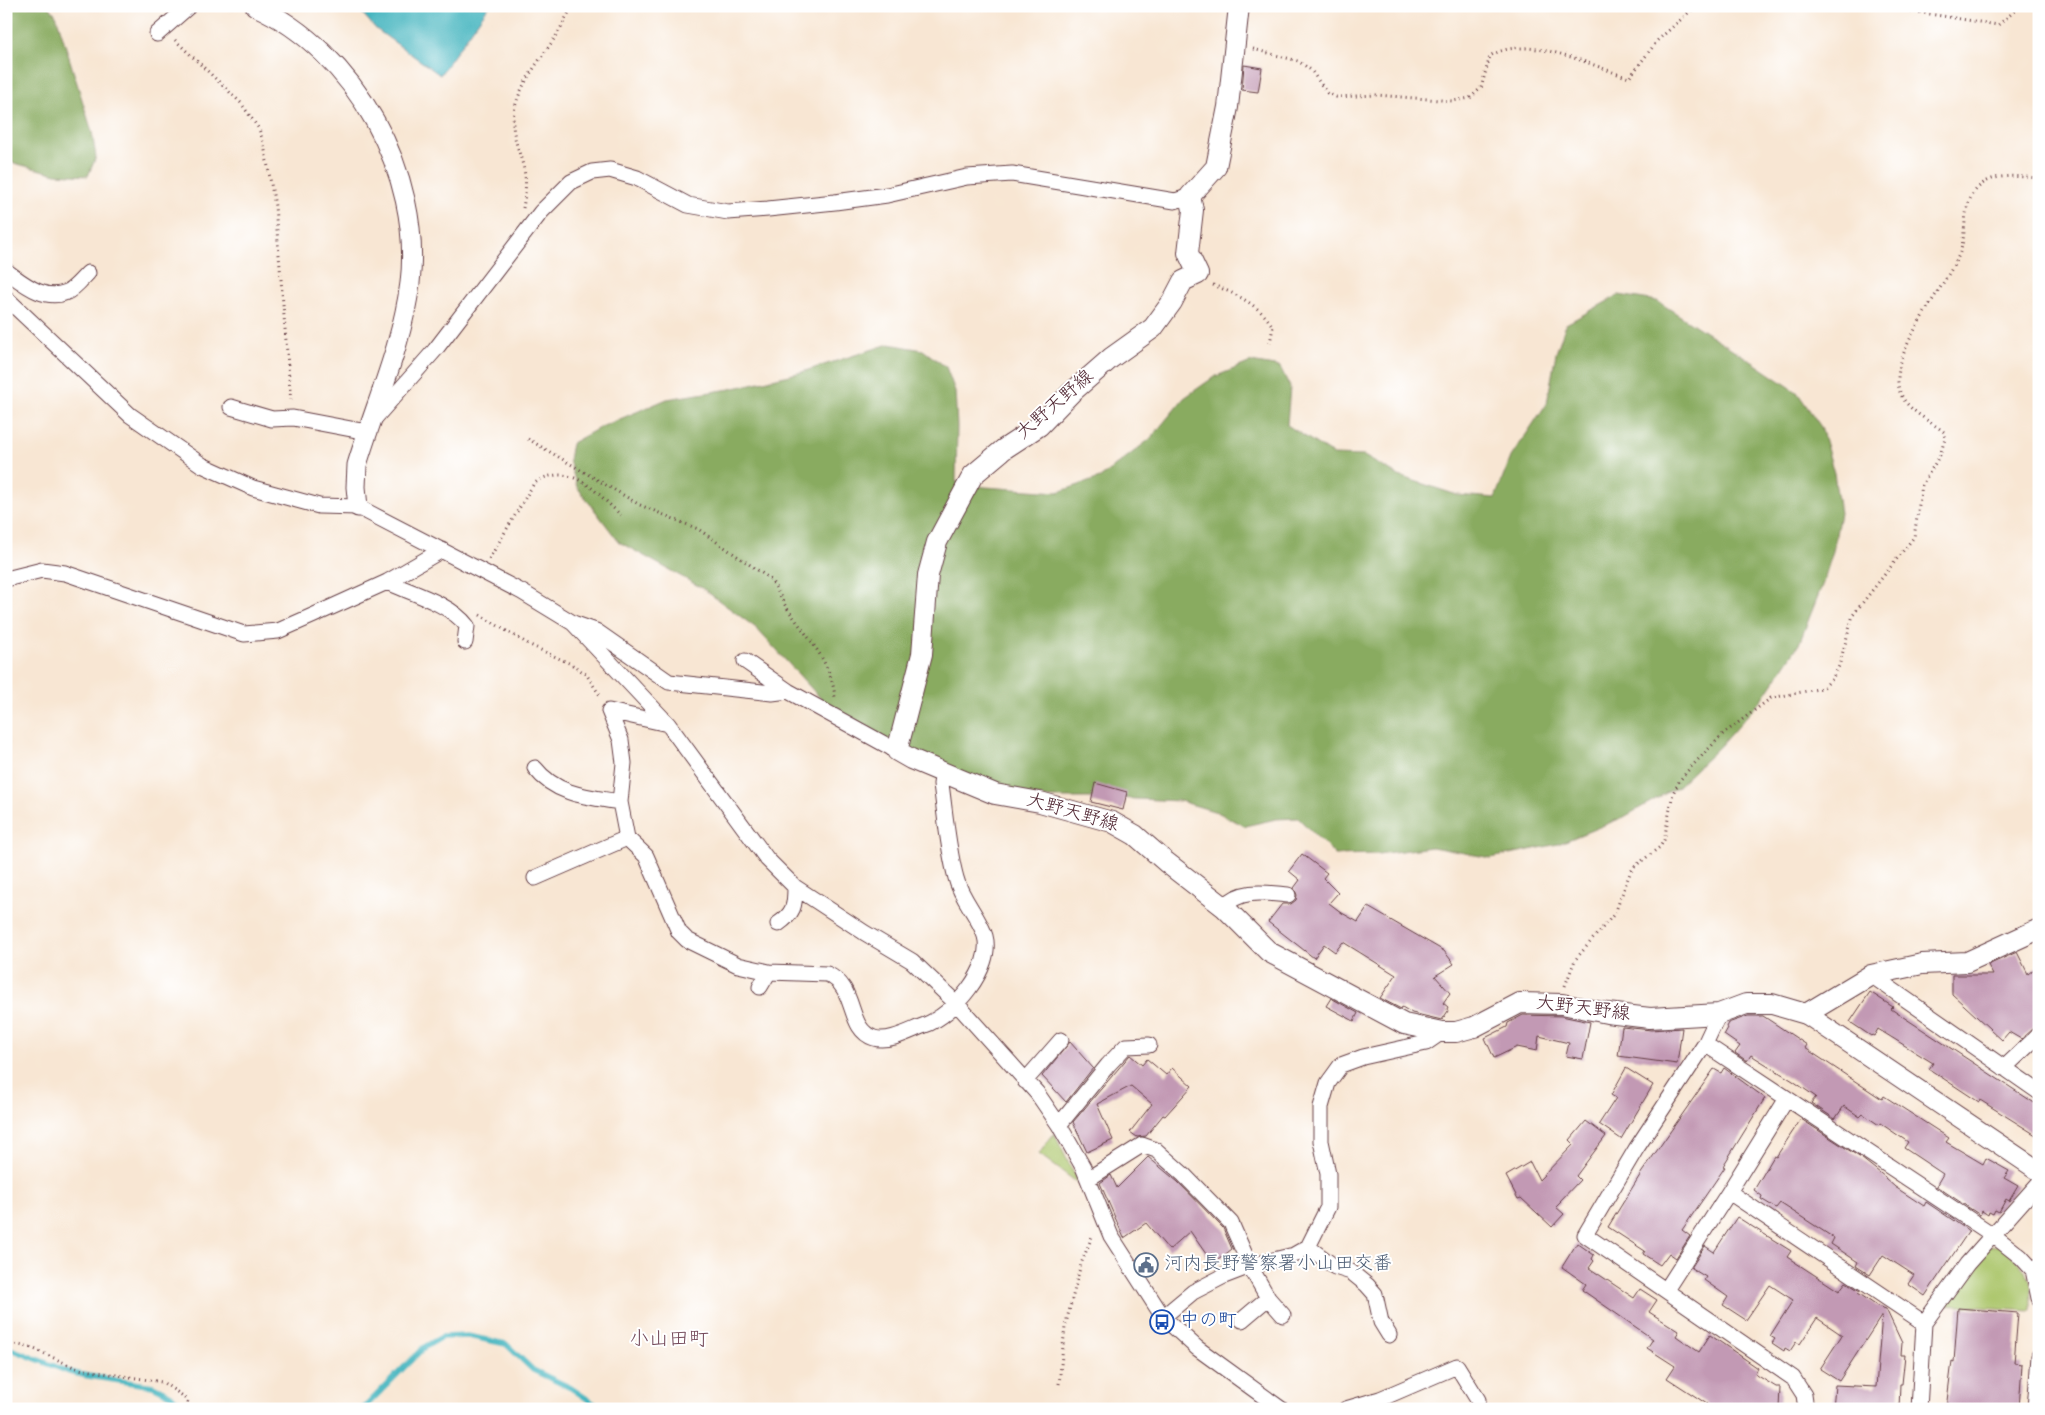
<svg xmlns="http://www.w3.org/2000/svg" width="2045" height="1415" font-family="Dekko,'Klee One',sans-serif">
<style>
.green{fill:#acc66c;stroke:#7b724c}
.forest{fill:#89ab60;stroke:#6a6546}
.water{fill:#47b6c0;stroke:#486a76}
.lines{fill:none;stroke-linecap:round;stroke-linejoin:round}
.stream{stroke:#47b6c0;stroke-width:5.5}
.building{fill:#c299b4}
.minor-casing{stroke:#643d44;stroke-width:17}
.tertiary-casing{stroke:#643d44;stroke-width:21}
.secondary-casing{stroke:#643d44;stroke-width:22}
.path{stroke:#643d44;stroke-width:3;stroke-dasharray:1 4;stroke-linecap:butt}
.minor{stroke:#fff;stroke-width:15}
.tertiary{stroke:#fff;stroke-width:19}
.secondary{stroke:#fff;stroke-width:20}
.labels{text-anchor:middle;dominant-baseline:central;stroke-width:4;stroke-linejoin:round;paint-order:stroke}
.street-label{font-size:19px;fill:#4a1f2b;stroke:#fff}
.service-label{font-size:19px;fill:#4e5e75;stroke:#fff;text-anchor:start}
.transit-label{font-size:19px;fill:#164399;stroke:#fff;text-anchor:start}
.neighbourhood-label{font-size:20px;fill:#744a5b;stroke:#fff}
</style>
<rect width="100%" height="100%" fill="#fff"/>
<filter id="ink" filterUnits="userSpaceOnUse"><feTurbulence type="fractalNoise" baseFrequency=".02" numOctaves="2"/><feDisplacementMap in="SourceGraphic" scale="10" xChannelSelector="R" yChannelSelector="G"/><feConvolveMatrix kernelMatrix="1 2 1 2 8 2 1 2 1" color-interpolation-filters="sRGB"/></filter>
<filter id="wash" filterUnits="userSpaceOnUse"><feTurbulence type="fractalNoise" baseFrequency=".0096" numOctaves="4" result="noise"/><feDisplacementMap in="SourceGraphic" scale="20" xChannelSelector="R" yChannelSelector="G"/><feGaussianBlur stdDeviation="1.12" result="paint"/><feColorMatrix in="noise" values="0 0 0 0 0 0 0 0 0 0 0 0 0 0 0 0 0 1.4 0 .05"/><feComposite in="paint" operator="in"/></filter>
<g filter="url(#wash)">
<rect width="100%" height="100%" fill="#f8e6d3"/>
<!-- green -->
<path class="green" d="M1054,1133L1079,1184L1039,1154Z
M2001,1245C2029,1272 2032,1271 2032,1310L1943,1305L1987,1247Z"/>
<!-- forest -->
<path class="forest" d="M6,6H49L56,15L92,132L96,157L88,176L56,174L6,161Z
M1619,295L1657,301L1754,363L1797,392L1821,427L1834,473L1840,513L1833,551L1823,583L1799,644L1763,698L1719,747L1677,787L1624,817L1558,844L1491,858L1432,847L1378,854L1335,855L1298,818L1276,819L1245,826L1217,812L1180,801L1115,798H1046L948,785L832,711L756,628L702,588L619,542L577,487L569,460L572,443L601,427L667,399L730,389L802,372L889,344L923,350L946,367L955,391L957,426L956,482L985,487L1058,492L1100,478L1150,439L1184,398L1214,377L1251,362L1280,367L1290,387L1287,425L1334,455L1364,456L1399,476L1457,495L1495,498L1511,457L1547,403L1556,353L1566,324Z"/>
<!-- water -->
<path class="water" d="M356,6H489L440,75L376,29Z"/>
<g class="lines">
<!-- stream -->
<path class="stream" d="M6,1347L69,1372L88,1376L153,1386L171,1395L184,1409
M363,1409L423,1348L442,1337L468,1336L506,1344L533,1370L571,1388L602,1409"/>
</g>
<g id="blocks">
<!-- building -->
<path class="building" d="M1244,65L1262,68L1258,92L1242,90Z
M1095,783L1127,792L1123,810L1091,802Z
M1302,854L1327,873L1323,878L1338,893L1329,903L1342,913L1358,922L1368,907L1444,951L1454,964L1435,976L1450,993L1443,1003L1448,1007L1447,1009L1448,1011L1442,1020L1412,1013L1402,1007L1401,1009L1380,998L1396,975L1343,942L1335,952L1324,944L1314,958L1268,922L1282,904H1291L1296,900L1297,895L1294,888L1300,880L1289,871Z
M2017,952L2028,974L2039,965V1026L2033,1028L2021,1039L2009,1032L2002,1040L1952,994V975H1993L1988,965Z
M1870,992L1893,1007L1891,1009L2039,1106V1137L1980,1100L1979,1102L1929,1069L1933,1063L1878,1029L1874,1036L1872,1035L1871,1036L1850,1022Z
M1331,998L1358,1013L1354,1021L1326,1006Z
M1523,1015L1561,1016L1590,1022L1583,1059L1566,1056L1569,1043L1539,1036L1537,1051L1517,1047L1494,1058L1485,1038L1507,1027L1508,1023Z
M1748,1016H1763L1807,1045L1805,1048L1882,1099L1884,1096L1949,1138L1946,1142L1983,1164L1986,1158L2009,1171L2004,1178L2018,1186L2009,1201L2006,1199L1999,1212L1995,1210L1993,1214L1989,1212L1988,1215L1982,1211L1980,1215L1936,1186L1943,1174L1904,1148L1908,1142L1880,1123L1879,1125L1863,1114L1860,1117L1844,1106L1835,1119L1811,1103L1816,1097L1793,1081L1751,1055L1747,1061L1735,1053L1740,1046L1724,1035L1728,1028L1726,1027L1728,1023Z
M1622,1027L1651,1030L1682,1028L1677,1064L1618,1056Z
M1070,1042L1093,1068L1066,1102L1042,1076Z
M1130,1055L1142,1065L1147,1059L1166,1075L1172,1068L1192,1086L1165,1116L1163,1115L1146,1136L1137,1137L1130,1132L1152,1104L1131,1086L1097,1104L1113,1140L1087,1152L1073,1122Z
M1626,1068L1653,1085L1621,1139L1599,1124L1616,1098L1611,1095Z
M1724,1068L1765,1098L1723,1166L1725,1167L1682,1230L1690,1236L1676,1258L1669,1253L1660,1265L1643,1254L1645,1251L1608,1227L1642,1172L1714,1069L1721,1073Z
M1801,1119L1861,1158L1885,1177V1178L1895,1187L1924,1206L1926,1202L1969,1231L1925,1296L1908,1284L1914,1275L1883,1255L1870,1275L1856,1266L1858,1262L1831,1244L1834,1238L1780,1203L1776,1208L1761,1199L1762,1196L1754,1190L1774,1156L1776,1157Z
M1586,1121L1606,1136L1576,1176L1580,1180L1560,1201L1561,1202L1556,1207L1564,1214L1552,1227L1521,1198L1518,1199L1506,1176L1530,1162L1539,1180L1574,1144L1570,1140Z
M1148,1157L1178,1182L1223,1228L1232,1249L1213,1264L1190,1231L1169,1250L1146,1223L1124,1238L1100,1183L1111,1175L1117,1188Z
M1737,1217L1791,1251L1787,1257L1839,1291L1846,1282L1860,1291L1858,1293L1877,1306L1886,1309L1902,1343L1901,1355H1905L1902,1384H1900L1899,1409H1833L1835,1385L1876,1387L1882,1315L1839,1381L1820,1369L1842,1335L1817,1318L1800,1344L1796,1342L1790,1351L1785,1348L1784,1351L1772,1343L1775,1339L1770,1336L1793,1300L1770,1285L1746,1320L1723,1305L1728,1297L1704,1280L1706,1277L1691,1268L1705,1246L1714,1252Z
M1577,1243L1594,1255L1592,1259L1594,1261L1589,1268L1634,1298L1640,1289L1657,1300L1649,1312L1679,1331L1676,1336L1699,1352L1710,1335L1758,1368L1755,1374L1776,1387H1780L1779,1409H1709L1707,1407V1404L1667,1378L1675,1366L1647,1348L1653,1339L1582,1290L1586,1284L1562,1267Z
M1958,1308L2018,1313L2014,1363L2022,1364L2019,1409H1946L1952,1361L1954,1362Z"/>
</g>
</g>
<g filter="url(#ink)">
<use href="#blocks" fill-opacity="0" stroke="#643d44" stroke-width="1"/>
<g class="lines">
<!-- minor casing -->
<g class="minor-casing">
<path id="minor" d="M157,34L189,6
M6,271C23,283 44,302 67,292C74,289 82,279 88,273
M6,298L130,415L202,465L253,488L319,506L358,507L522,592L573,623L596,631L669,682L772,693L788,691L897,751
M231,407L272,419L293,418L367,432
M375,418L435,350L541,212L571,182L592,172L610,170L637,178L688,205L728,212L768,209L835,202L887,195L967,177L1012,174L1175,201L1190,196
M6,579L42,570L65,573L244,634L278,631L312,616L387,582L442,550
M387,582C412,593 451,604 467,626L465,642
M573,623L668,724L767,859L795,887L865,933L912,961L956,1003L1037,1093L1059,1125L1083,1167L1111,1236L1163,1317L1197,1348L1281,1409
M745,661L788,691
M668,724L609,711L621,740L624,763L620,802L627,838L646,856L679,932L687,940L738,965L769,972L827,974C858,987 846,1029 874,1038C889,1043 911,1030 925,1025C953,1015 994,968 985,936C979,916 961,899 956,878C948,850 945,813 941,784L943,772
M535,768C556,795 588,797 620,802
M535,878L627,838
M1224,907C1240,888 1266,893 1288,895
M778,924C794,913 795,906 795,887
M1871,975L2039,1092
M760,987L769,972
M1719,1014L1705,1044L1636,1149L1585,1235L1793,1378L1804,1395L1806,1409
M1705,1044L1993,1235L2021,1257L2033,1270L2039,1298
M2004,1068L2039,1035
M1025,1081L1061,1040
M1059,1125L1108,1065L1126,1046L1149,1045
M1088,1179L1142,1145L1156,1150L1184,1175L1231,1223L1250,1266L1268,1298L1283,1315
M1729,1192L1924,1323
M1308,1247L1335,1267L1351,1272L1367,1285L1375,1294L1381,1322L1389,1335
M1666,1290L1729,1192L1786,1100
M1163,1317L1193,1292L1224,1276L1250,1266L1294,1255L1308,1247L1328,1207V1174L1321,1141V1107L1328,1083L1341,1065L1363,1057L1426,1043L1442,1032
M1242,1320L1268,1298
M1346,1409L1380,1399L1457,1366L1478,1400
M1919,1409L1924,1323L1967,1264L2039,1183
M2035,1409L2039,1356"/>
</g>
<!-- tertiary casing -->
<g class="tertiary-casing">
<path id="tertiary" d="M255,6C355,51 423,175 410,283C402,346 375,405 357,465L356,487L358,507
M1806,1014L2039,1171"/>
</g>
<!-- secondary casing -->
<g class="secondary-casing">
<path id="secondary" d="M1239,6L1228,107L1216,167L1190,196L1193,210L1188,253L1198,274L1183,281L1172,302L1153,328L1111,358L1071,393L1039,426L1004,449L973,475L937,542L928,575L922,654L897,751L911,759L995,794L1040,802L1112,822L1135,835L1166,862L1224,907L1269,952L1404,1024L1442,1032H1456L1474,1027L1520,1003L1562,1004L1607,1013L1650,1018L1719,1014L1746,1004H1772L1806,1014L1871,975L1922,964L1967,962L2039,929"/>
</g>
<!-- path -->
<path class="path" d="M797,6H804
M1880,6L1998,25L2021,6
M175,40L241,103L259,129L264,145L275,206L291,402
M1253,49L1298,61L1311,70L1327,93L1336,97L1376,95L1453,101L1470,98L1481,88L1490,56C1526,33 1591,65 1629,78L1658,40L1696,6
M523,208C525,196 527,183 524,170C521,155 514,141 513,125C512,92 539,62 556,36C562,27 566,16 573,6
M1213,285C1236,294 1260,305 1273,327L1270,343
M528,439L640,505L698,529L769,578C777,587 780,598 787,608C806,636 833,663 835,699
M489,559L533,485C540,478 547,476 557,475C585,474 602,499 621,515
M480,615L530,645L571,664L586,674L601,697
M1565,986L1575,960L1615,913L1630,873L1635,866L1660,847L1664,840L1673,793L1680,780L1691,767L1723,734L1771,698L1823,688L1832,679L1839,666L1853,615L1914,537L1922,485L1940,455L1945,439L1944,432C1928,419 1900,408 1898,383C1896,345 1941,292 1958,257C1969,235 1959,203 1980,186C1995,172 2020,177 2039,178
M6,1342L32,1348L78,1369L162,1382L183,1396L193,1409
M1059,1384L1065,1327L1081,1264L1093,1234"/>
<!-- minor -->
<use href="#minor" class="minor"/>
<!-- tertiary -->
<use href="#tertiary" class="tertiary"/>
<!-- secondary -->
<use href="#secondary" class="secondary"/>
</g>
</g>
<!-- icons -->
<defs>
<g id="civic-ring" transform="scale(1.25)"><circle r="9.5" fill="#fff" stroke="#5c6f8a" stroke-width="1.5"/><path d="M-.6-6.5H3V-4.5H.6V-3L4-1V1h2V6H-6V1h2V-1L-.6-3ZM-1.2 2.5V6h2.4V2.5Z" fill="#5c6f8a"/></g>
<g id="bus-ring" transform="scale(1.25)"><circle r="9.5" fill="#fff" stroke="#1a4fb4" stroke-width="1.5"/><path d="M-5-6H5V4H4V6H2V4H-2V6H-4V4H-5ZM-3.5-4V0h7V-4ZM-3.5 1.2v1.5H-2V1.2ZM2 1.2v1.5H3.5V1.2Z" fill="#1a4fb4"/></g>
</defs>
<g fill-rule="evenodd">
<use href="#civic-ring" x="1146" y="1265"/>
<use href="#bus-ring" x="1162" y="1322"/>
</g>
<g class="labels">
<!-- street labels -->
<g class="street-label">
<text transform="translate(1056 406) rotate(-41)">大野天野線</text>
<text transform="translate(1072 814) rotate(16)">大野天野線</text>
<text transform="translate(1583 1010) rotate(7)">大野天野線</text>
</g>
<!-- service labels -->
<g class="service-label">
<text x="1164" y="1265">河内長野警察署小山田交番</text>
</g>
<!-- transit labels -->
<g class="transit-label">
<text x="1180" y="1322">中の町</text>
</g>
<!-- neighbourhood labels -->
<g class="neighbourhood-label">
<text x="669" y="1341">小山田町</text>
</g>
</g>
<!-- margin -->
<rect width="2045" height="1415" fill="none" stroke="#fff" stroke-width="25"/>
</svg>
